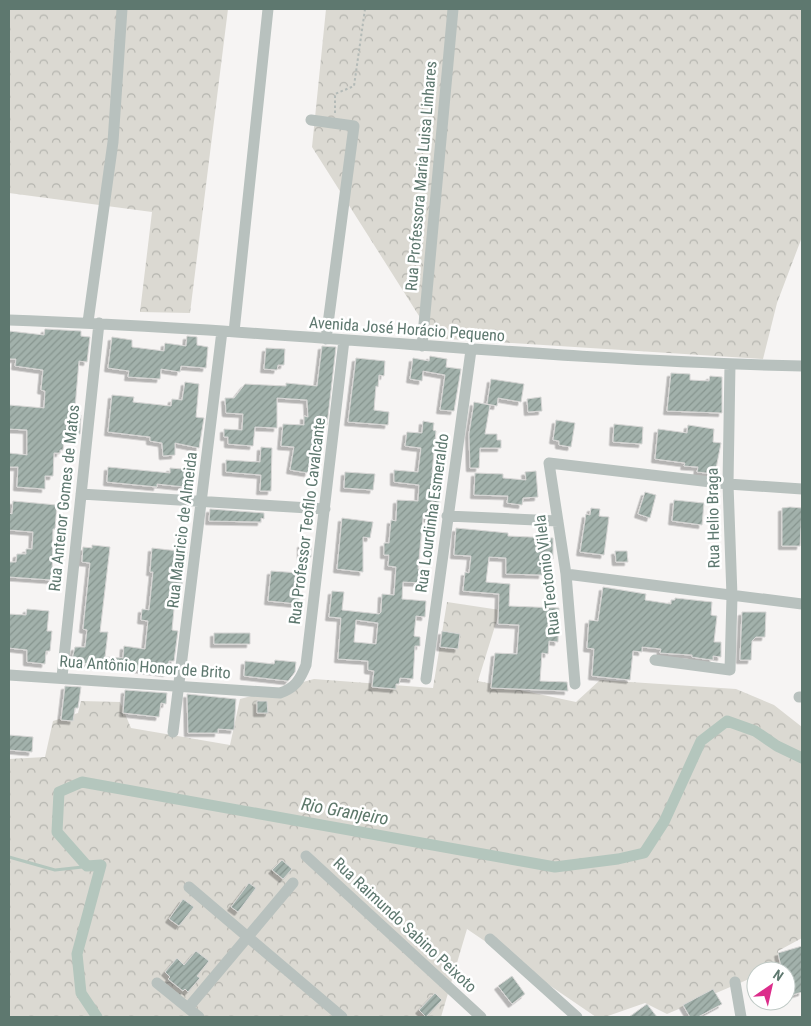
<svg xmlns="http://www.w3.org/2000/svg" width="811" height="1026" font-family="'Roboto Condensed',sans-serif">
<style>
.forest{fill:url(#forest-crowns)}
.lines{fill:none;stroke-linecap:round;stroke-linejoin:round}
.stream{stroke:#b4c6bd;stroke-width:3}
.canal{stroke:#b4c6bd;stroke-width:11}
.building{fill:url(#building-hatch);stroke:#d7d6d5;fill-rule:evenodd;filter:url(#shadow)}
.path{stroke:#b3bab7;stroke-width:2;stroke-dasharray:2.5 2.5;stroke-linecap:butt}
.minor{stroke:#b8c1be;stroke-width:11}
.labels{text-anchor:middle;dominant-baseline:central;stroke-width:5;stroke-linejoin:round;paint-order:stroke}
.street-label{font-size:16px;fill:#5e786f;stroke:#fff}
.water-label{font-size:18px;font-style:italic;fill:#5d786a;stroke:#fff}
</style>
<defs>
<pattern id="forest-crowns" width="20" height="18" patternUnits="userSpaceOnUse" patternTransform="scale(1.25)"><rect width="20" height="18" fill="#dbd9d2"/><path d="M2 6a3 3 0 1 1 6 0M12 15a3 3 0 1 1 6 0" fill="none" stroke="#b5b5af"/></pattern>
<pattern id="building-hatch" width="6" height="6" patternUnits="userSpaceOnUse" patternTransform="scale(1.25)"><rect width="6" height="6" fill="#a2b1ab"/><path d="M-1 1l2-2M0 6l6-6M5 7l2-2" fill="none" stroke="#87958f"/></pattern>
<filter id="shadow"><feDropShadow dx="-3.5" dy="3.5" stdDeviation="0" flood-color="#0004"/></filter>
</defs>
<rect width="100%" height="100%" fill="#f6f4f3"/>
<!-- forest -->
<path class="forest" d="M9,9H228L190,313L140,312L152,212L9,193Z
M326,9H802V237L777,303L763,359L433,338L312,147Z
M447,602L500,610L478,681L576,702L600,680L736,689L774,705L802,727V938L778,951L781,966L768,971H756V976L667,1014L645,1003L605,1017H596L467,929L441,1017H9V759L45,757L53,721L78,713L81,701L120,702L131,728L230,745L240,699L314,679L433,688Z"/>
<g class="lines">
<!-- stream -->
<path class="stream" d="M9,857L55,870L101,865"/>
<!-- canal -->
<path class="canal" d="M97,1017L81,993L77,954L101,865L87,866L57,832L59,792L82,782L555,867L618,859L644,853L664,822L701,741L727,721L755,731L777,746L802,758"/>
</g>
<!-- building -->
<path class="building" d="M45,329L81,331V336L90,337L87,362L79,361L75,408H78V415H81L80,434H70V440L64,439L63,450H60V453H54L53,476H45V489L17,487L18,467H9V453L27,455V430L9,429V405L44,408L45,391L41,390L43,370L15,366L16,359H9V331L44,335Z
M187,336L197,337V345L208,347L206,368L181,366L180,372L161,369L160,379L128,377L129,371L108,368L112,337L132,340V347L164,351L165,343L186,346Z
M322,346L336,347L327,425L316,424L315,448H312L308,473L290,470L294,447L281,446L283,424L304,425V416L308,417L307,400L277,398V428L255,427L253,446L228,444V437H224V429L242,430L243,414L226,413L225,398H234L245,384L286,386V383L317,386Z
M266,348L285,349L284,365H278L277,370L264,369Z
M430,356L447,359L446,367L461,369L454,411L440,410L445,375L423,371L422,381L410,379L413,358L429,361Z
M356,358L385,361L384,376L379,375L378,387L376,386L374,410L389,412L388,425L348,422Z
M671,373L690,374V380L709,381L710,376L722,377V413L667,411Z
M491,379L524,384L521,402L498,398L497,406L487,404Z
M185,382L199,384L196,417L204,418L199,448L175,443V455L163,456L162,443L150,441V437L108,432L112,395L134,397L133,402L171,406L172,399L182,400Z
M541,397L542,411L528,412L527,399Z
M474,402L490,405L485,434H497V440H501V448H480L479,468H470L469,434Z
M556,420L575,423L571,447L559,445V441L553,440Z
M423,421L434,423L433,430L436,431L432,473H441L439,519L423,518L418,569H424L423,583L403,582L402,599L426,601L425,617L416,616L414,636L420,637V646H415L413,679L400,678L399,684H396V689L372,687L374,671L368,670V661L338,659L341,618L329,617L332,591L344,592L342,610L379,614L381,612L382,594L394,595L396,567L388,566L389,555H384V543H389L391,520L396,521L397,500L418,501L419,485L394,482V470L418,472L421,448L405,446L407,432L422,433ZM356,620L378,623L376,644L354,642Z
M614,424L643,427L642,444L613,442Z
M688,425L714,429L713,442L721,443L715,474L697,472L698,467L684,466L685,463L655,459L658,429L687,433Z
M261,447L272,448L271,491H260L261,475L226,472V460L260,462Z
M108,467L170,473V468L196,470L194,488L157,484V487L107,482Z
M536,471L538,497L523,498L522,505L507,503L508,496L474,495L475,473L503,474V478L526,480L525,472Z
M345,472L375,474L373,490L344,488Z
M645,492L656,495L650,518L638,514Z
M674,500L704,503L702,525L672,521Z
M13,501L57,505L55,529H53L52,580L9,577V562H16L17,554H26V549H32L33,532L9,530V513L12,514Z
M790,507L802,508L800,546H782V508Z
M591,508L600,509L599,516L609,517L604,555L580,552L586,514L590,515Z
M210,509L264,513V519L261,518V522L209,521Z
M342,518L373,522L370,538L363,537V572L337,569Z
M456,528L508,533V536L553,538V559L542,558V575L506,574V558L489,557L486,582L510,584L509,606L559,608L558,642L549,641L548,654L542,653L540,681L567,682L568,691L491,688L495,653L517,654L519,625L498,624L499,594L463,591L465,572L469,573L471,556L454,555Z
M301,544H311V557H301Z
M92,545L110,547L100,632H108L105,657L123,658L124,646L145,649L148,621L141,620L142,609L149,610L153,572H150L152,548L187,552L180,600L175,599L172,630L178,631L174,661H169L167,673L115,666L114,667L103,666L104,663L71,664L75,647H85L87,630L83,629L90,563L82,562L83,547L92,548Z
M615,551H627L628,562H616Z
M271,571L300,573L299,604L268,601Z
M603,587L646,594L645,600L671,604V600H675V598L712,602L711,615L717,616L714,642H721V657L713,656V660L705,659L692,657V655L660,653L661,649L642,647V652L633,651L630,680L592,676L594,649L587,648L589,620L598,621Z
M27,609L49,611L47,631H52L50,651H46L45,664L27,662V650L9,648V614L26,615Z
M742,612H766L765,637H756L752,641L751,660H740Z
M442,631L460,634L458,649L440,647Z
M214,633H250V644H214Z
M275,660L296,662L295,672L288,681L244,676L245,661L274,664Z
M65,686L81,687L78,708H75L73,721L61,720Z
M125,690L167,693L166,704L161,703L159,717L123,713Z
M187,694L236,699L234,730L218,729V733H188Z
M257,701H267L268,713H257Z
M9,735L33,737L32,752L9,750Z
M282,860L292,869L283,879L272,870Z
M249,883L256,888L238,912L231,907Z
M183,899L194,907L179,926L169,919Z
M802,946V992L786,997V971H782L778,953Z
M196,951L209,961L197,976L200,978L188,992L185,989L183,991L168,979L170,977L165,972L177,958L184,965Z
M512,976L525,994L512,1004L498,986Z
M713,989L722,1004L698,1017H690L683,1005Z
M435,993L442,1000L426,1017L419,1010Z
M647,1004L657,1017H629Z"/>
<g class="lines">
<!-- path -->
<path class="path" d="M335,113V94L354,86L365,9"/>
<!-- minor -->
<path class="minor" d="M311,120L354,126L326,339
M9,320C274,329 537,360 802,366
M88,322L113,142L122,9
M234,332L268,9
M422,346L453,9
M81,494L325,509
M447,516L558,521
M566,574L802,604
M655,660L730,670L732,596L728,484L730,364
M9,675L280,693C295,688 300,680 306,665L344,340
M62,677L99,323
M426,679L471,350
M575,684L566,574L549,463L728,484L802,489
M799,697H802
M173,732L222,331
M306,856L481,1017
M189,887L342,1017
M490,939L577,1017
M735,982L741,1017
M157,983L199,1017
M188,1008L293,883"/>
</g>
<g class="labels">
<!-- street labels -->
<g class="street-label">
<text transform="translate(421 176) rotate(-85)">Rua Professora Maria Luisa Linhares</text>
<text transform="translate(407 329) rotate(4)">Avenida José Horácio Pequeno</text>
<text transform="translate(64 498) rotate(-84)">Rua Antenor Gomes de Matos</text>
<text transform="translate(432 513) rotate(-82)">Rua Lourdinha Esmeraldo</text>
<text transform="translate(713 518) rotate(-91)">Rua Helio Braga</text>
<text transform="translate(307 521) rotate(-83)">Rua Professor Teofilo Cavalcante</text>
<text transform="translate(182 530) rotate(-83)">Rua Mauricio de Almeida</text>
<text transform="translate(547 575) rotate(-97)">Rua Teotonio Vilela</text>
<text transform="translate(145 667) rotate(4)">Rua Antônio Honor de Brito</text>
<text transform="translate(405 925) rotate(43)">Rua Raimundo Sabino Peixoto</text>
</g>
<!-- water labels -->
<g class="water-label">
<text transform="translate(345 811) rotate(10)">Rio Granjeiro</text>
</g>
</g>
<!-- border -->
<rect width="811" height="1026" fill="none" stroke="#5e786f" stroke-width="20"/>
<!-- north arrow -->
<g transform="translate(771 986) rotate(34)"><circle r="24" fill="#ffffff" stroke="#bfc9c5"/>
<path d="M0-4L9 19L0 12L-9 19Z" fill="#dc2d8b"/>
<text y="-8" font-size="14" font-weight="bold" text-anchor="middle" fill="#5e786f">N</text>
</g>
</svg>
